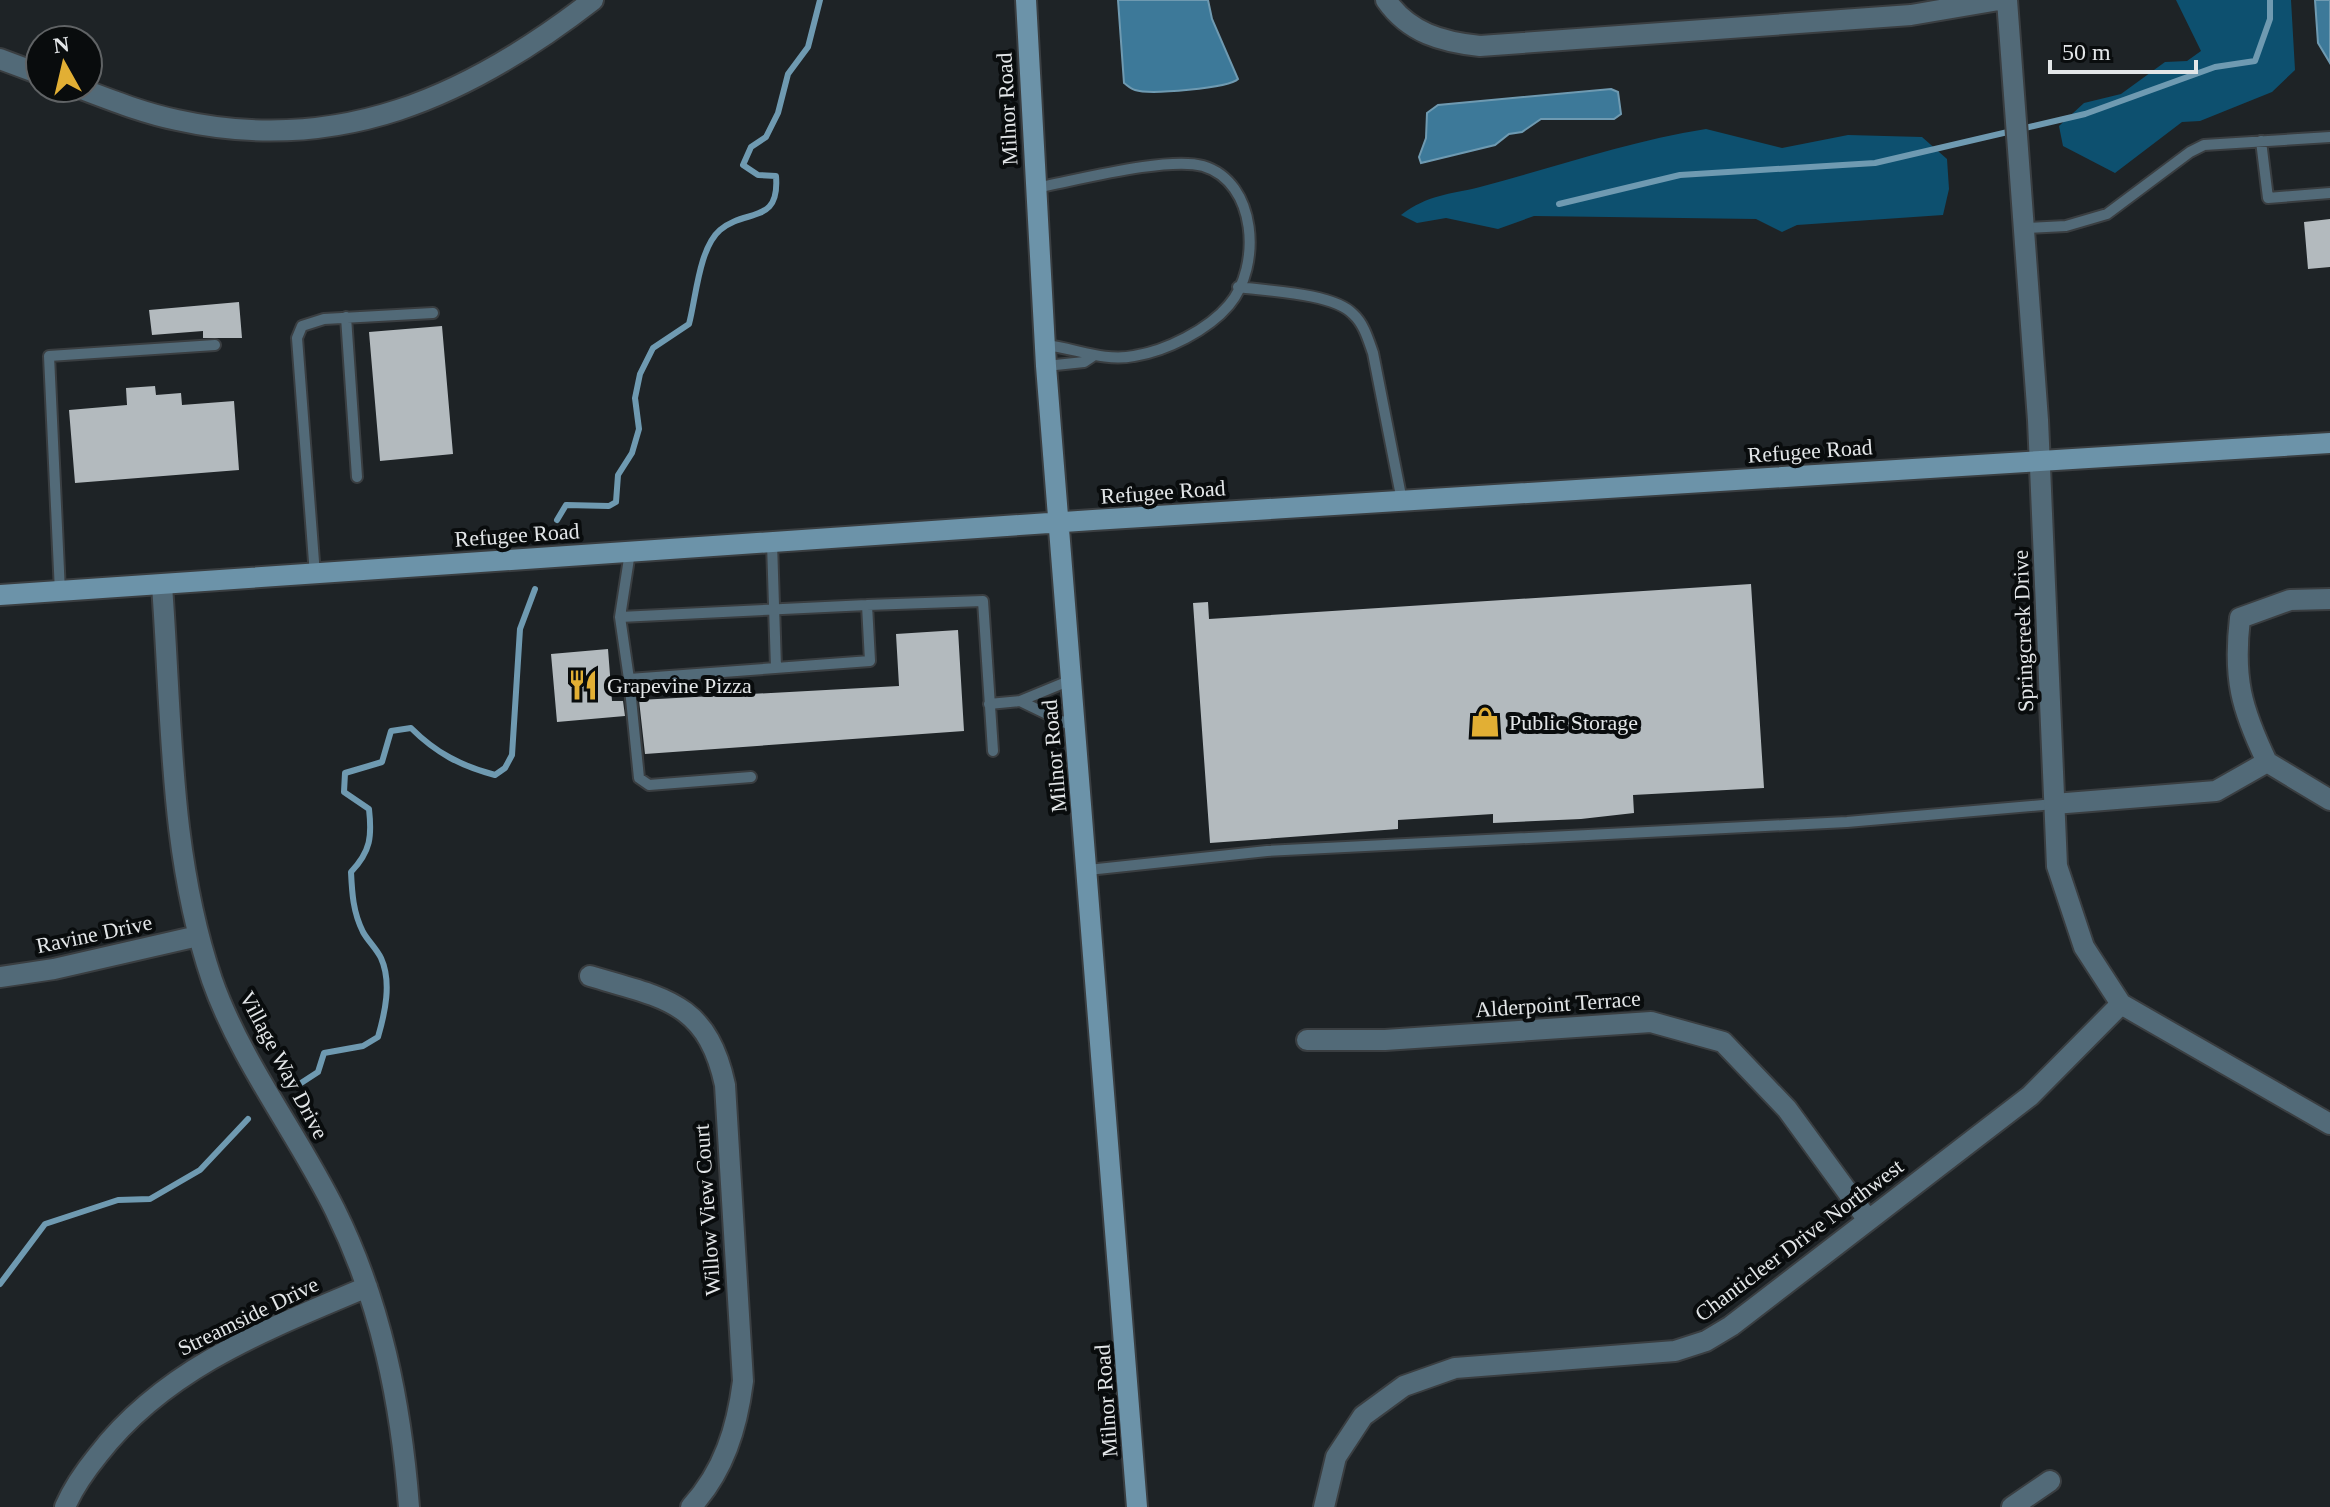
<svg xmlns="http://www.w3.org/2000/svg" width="2330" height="1507" font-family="Georgia,serif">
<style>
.forest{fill:#0d506f}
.water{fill:#3d7999;stroke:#6f9ab1;stroke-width:2}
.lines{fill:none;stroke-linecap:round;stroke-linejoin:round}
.stream{stroke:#6f9ab1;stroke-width:6}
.building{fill:#b3babe}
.service-casing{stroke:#3a3e41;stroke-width:14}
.minor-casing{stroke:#3a3e41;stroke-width:24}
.secondary-casing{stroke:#3a3e41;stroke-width:24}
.service{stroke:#526a78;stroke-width:10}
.minor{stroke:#526a78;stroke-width:20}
.secondary{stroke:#6c93a9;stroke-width:20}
.labels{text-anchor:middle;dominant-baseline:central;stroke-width:8;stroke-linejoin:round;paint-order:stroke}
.street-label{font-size:22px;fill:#e3e6e8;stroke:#090c0d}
.poi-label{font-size:22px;fill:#e3e6e8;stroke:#090c0d;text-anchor:start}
</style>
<rect width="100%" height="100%" fill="#1e2326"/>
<!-- forest -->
<path class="forest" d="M2176,0H2291L2295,70L2272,92L2200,121L2182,122L2115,173L2063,146L2059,126L2084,103L2121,94L2165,62L2187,61L2201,51Z
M1706,129L1782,148L1848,135L1922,137L1947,159L1949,189L1943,215L1797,225L1782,232L1756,219L1534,216L1498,229L1446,218L1417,223L1401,215C1429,194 1448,195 1480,187C1556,167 1629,141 1706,129Z"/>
<!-- water -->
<path class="water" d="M1118,0H1208L1212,19L1238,79C1229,88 1150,95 1135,90C1131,89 1128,86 1124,83Z
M2315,0H2330V63L2318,43Z
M1611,89L1618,92L1621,114L1614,119H1541L1522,132L1509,134L1495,145L1421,163L1419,157L1426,138L1427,113L1438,105Z"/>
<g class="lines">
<!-- stream -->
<path class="stream" d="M1559,204L1680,175L1875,163L2085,114L2215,67L2255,61L2270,19V0
M557,520L566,505L609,506L616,502L618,475L632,453L639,429L635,398L640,374L653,348L689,324C696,298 699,248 720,230C746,208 780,225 776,176L758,175L743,165L751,147L766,137L778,113L788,74L808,47L820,0
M298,1085L318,1072L324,1053L363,1046L378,1037C385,1013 392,982 381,958C376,948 368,941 363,932C353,912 352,893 351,872C371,851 372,836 369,809L344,792L345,773L382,762L391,731L411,728C436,753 461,766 495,775L505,768L512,755L520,629L535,589
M0,1284L45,1224L118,1200L150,1199L200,1170L248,1119"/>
</g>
<!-- building -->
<path class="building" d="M2330,219V267L2308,269L2304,222Z
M239,302L242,338H203V331L152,335L149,310Z
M442,326L453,454L380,461L369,332Z
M155,386L156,395L181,393L182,405L234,401L239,470L75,483L69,410L127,405L126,388Z
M1751,584L1764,788L1633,795L1634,813L1581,819L1493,823V814L1398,820V829L1210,843L1193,603L1208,602L1209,619Z
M958,630L964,731L645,754L639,700L899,686L896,634Z
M608,649L612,701H623L625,716L557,722L551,654Z"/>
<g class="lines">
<!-- service casing -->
<g class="service-casing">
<path id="service" d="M2261,141L2268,198L2330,193
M1035,188C1074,181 1167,156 1203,166C1257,182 1262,266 1229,305C1208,330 1166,351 1134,356C1103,362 1075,348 1045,345
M2026,228L2066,226L2107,214L2190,152L2204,145L2330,137
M1238,287C1267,291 1333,293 1353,314C1364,324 1368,339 1373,353L1402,501
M346,317L357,477
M1046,366L1084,362L1093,356
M772,543L776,668
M630,552L620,617L629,679L870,661L867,605L983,601L993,751
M315,575L297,338L302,326L324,319L433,313
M60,592L49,356L215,345
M620,617L867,605
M629,679L639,778L649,785L751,777
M1020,701L1076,728
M989,704L1020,701L1071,680
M1088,870L1267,851L1847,822L2054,804"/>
</g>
<!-- minor casing -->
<g class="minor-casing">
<path id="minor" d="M1386,0C1409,33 1442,42 1480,46L1911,15L1999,0
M2007,0L2038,420L2057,866L2084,947L2121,1004L2330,1124
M0,59L40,74
M79,88C111,100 143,113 177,120C338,156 468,97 593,0
M162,586C172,718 169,854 212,980C241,1062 297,1133 335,1210C381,1303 401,1403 409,1507
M2267,762C2241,708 2233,678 2240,618L2290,600L2330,599
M2267,762L2330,800
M2054,804L2216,791L2267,762
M590,976C663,998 707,1001 725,1085L743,1381C737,1428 724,1471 691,1507
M0,977L54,969L198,936
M1307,1040H1385L1651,1022L1723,1042L1787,1109L1868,1220
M65,1507C73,1488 85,1471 98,1455C166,1367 268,1329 367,1287
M1324,1507L1336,1457L1363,1416L1404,1386L1455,1368L1675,1351L1706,1341L1731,1326L2030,1096L2121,1004
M2012,1507L2050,1481"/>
</g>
<!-- secondary casing -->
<g class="secondary-casing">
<path id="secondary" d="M1026,0L1046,366L1137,1507
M0,595L1093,520L2330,443"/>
</g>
<!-- service -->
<use href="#service" class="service"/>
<!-- minor -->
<use href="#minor" class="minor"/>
<!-- secondary -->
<use href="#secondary" class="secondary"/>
</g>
<!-- icons -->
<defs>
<g id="restaurant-bare" transform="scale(2.4)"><path d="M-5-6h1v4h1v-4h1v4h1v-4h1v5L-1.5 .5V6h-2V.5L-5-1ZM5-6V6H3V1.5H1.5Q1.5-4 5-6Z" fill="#e2af34" stroke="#090c0d" stroke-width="2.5" paint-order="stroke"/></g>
<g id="shop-bare" transform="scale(2.4)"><path d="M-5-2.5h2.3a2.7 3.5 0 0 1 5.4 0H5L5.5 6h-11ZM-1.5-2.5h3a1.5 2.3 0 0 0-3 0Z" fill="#e2af34" stroke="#090c0d" stroke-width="2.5" paint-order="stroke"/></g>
</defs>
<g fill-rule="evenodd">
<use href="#restaurant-bare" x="583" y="685"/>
<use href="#shop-bare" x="1485" y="722"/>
</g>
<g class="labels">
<!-- street labels -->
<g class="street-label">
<text transform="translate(1007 109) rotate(-93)">Milnor Road</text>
<text transform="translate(1810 451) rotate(-4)">Refugee Road</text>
<text transform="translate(1163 492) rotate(-4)">Refugee Road</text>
<text transform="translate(517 535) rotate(-4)">Refugee Road</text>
<text transform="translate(2023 631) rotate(-92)">Springcreek Drive</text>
<text transform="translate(1054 756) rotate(-95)">Milnor Road</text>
<text transform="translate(94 934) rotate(-12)">Ravine Drive</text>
<text transform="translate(1558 1004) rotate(-4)">Alderpoint Terrace</text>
<text transform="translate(284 1065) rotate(62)">Village Way Drive</text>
<text transform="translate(707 1210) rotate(-94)">Willow View Court</text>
<text transform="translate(1799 1240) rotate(-37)">Chanticleer Drive Northwest</text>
<text transform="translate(248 1316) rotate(-26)">Streamside Drive</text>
<text transform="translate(1106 1401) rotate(-94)">Milnor Road</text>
</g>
<!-- poi labels -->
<g class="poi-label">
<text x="607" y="685">Grapevine Pizza</text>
<text x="1509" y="722">Public Storage</text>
</g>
</g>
<!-- north arrow -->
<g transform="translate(64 64) rotate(352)"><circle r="38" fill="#090c0d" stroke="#606365" stroke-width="2"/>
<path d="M0-6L14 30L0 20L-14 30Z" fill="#e2af34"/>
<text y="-12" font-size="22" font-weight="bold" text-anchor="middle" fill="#e3e6e8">N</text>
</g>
<!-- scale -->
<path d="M2050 60v12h146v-12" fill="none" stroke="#e3e6e8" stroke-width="4"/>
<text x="2062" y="60" font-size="24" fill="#e3e6e8" stroke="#090c0d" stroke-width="6" paint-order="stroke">50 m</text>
</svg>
